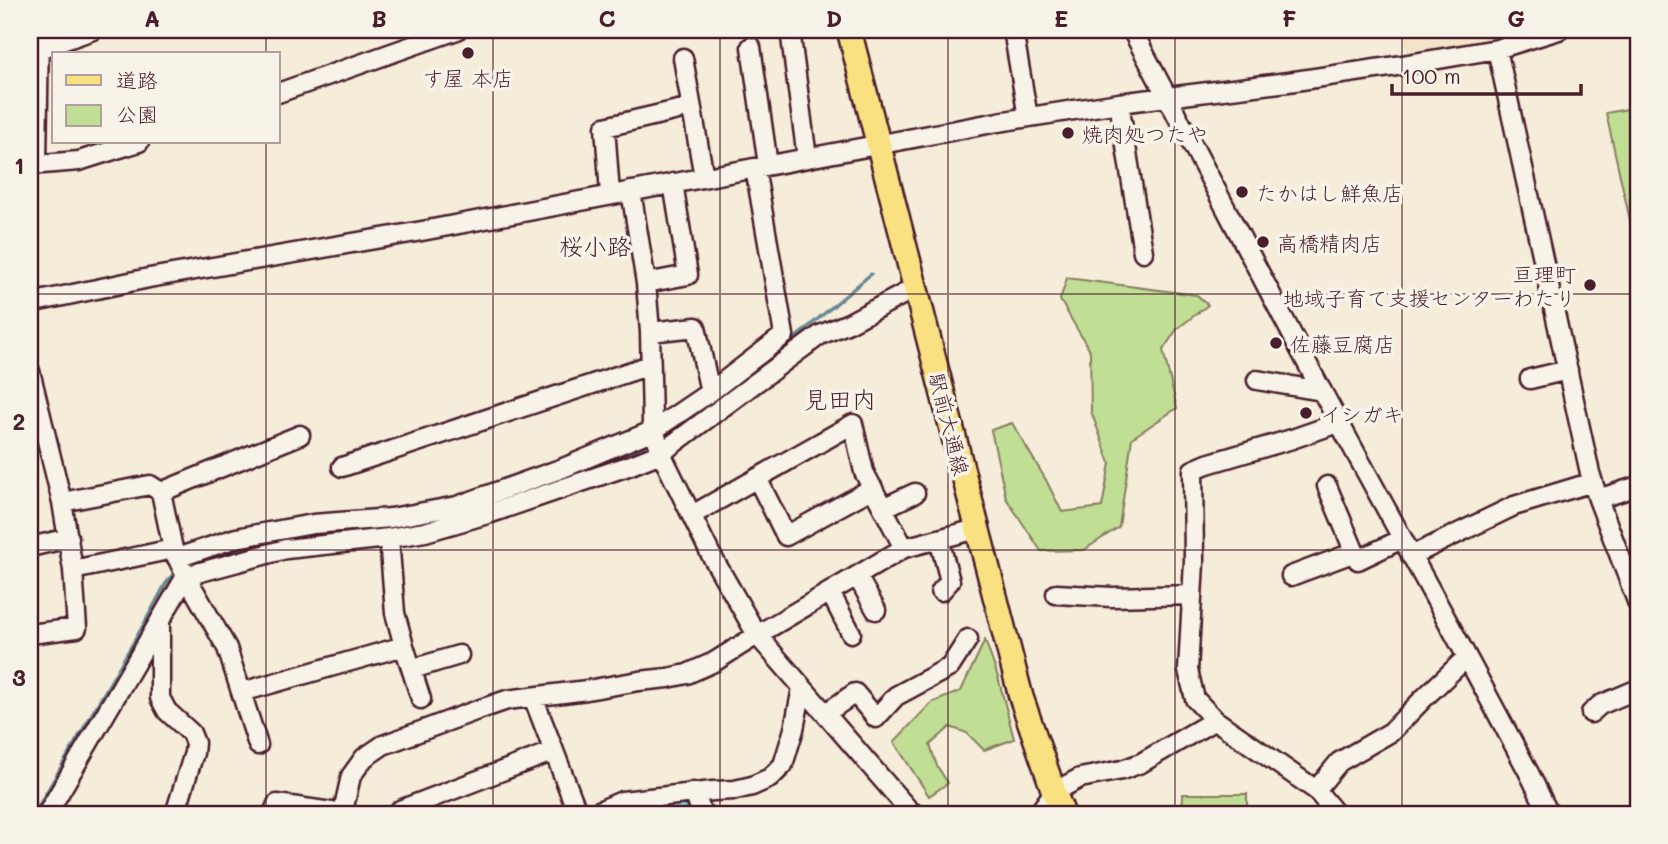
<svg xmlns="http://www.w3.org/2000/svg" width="1668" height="844" font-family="Mali,'Klee One',sans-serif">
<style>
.built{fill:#f3e4c9}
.green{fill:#c1de95;stroke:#867e60;stroke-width:2}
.water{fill:#7fcfd8;stroke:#6a8993;stroke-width:2}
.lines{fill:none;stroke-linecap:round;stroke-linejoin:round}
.stream{stroke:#6a8993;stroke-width:3.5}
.minor-casing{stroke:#4a1f2b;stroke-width:23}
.major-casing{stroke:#4a1f2b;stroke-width:28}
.minor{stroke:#f7f3e8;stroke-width:18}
.major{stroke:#f9e181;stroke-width:23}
.grid{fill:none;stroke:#4a1f2b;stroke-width:2;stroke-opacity:0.55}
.poi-dot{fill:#4a1f2b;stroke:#f7f3e8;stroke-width:2.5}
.labels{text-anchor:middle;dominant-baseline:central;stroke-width:7;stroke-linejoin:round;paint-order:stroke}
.poi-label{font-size:21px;fill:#4a1f2b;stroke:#f7f3e8;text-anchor:start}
.street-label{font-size:21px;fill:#4a1f2b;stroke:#f7f3e8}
.quarter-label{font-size:24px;fill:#4a1f2b;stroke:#f7f3e8}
.neatline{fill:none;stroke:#4a1f2b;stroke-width:2.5}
.grid-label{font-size:23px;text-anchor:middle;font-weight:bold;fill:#4a1f2b}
</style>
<rect width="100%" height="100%" fill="#f5ecda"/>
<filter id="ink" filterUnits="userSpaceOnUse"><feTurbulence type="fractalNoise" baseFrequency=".0143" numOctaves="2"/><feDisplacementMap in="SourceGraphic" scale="14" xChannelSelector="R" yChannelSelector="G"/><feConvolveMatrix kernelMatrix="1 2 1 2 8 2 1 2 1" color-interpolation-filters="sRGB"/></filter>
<g filter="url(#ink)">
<!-- built -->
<path class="built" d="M1400,30H1529L1495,41L1409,54Z"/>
<!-- green -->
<path class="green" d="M1638,107V256L1606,113Z
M1067,278L1197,295L1208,305L1177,329L1163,350L1177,408L1132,438L1119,527L1084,550L1041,551L1006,498L991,430L1012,423L1046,480L1062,512L1102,507L1110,463L1091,411L1090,351L1060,300Z
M985,640L998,677L1014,739L984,750L967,733L950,727L930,745L937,766L948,783L929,796L894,742L931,703L961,691Z
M1183,794H1247V814H1182Z"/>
<!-- water -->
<path class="water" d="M681,804L691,809L694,814H612L619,809Z"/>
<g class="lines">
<!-- stream -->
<path class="stream" d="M665,434L754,373L871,274
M510,497L649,444
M419,522L446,517
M202,558L266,542L363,529
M34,814L143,626L165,585L174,573"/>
<!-- minor casing -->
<g class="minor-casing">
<path id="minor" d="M790,30L807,158
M1013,30L1028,117
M1132,30L1318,384L1467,657L1529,773L1549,814
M751,47L768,165
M39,49L93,30
M1497,49L1590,473L1598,499L1638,604
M683,58L704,177
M278,93L457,30
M1119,103L1143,252
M37,164L39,30
M30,165L79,161L139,142
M631,191L646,283L650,332L652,422L661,453L710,553L757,635L908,809L915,814
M610,194L605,127L691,107
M646,283L688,275L673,183
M30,303L149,278L422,231L998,122L1119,103L1288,82L1403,65L1497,49L1559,30
M650,332L696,327L710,392
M30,371L62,502L150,485L161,492L173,549L186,576L227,648L258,745
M1530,379L1568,370
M1257,380L1322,391
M342,467L650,365
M757,478L786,536L873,488
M1327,486L1358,560L1402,539
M161,492L300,435
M1598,499L1638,486
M62,502L73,570
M883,508L915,493
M692,515L853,424L864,472L904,548L977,529
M939,539L950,581L941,591
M30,547L69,538
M1411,556L1514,506L1593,482
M177,558L236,538L313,524L391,518L457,506L563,468L654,430L710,392L784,335L755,168
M857,576L876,610
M1291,576L1355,552
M830,592L851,633
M1056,594L1112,597L1192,595
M160,621V698L167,711L191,733L195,743L194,753L175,814
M30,634L77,628L73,570L173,549
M404,646L421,699
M412,669L459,655
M242,692L404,646L395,613L389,538
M533,697L554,751
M826,713L855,693L876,718L896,696L950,667L968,639
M1591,713L1600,705L1638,689
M1316,790L1339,762L1391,732L1424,698L1467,657
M693,792L703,814
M47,814L186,576L286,549L389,538L425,532L491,513L631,465L661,453L820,335L849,323L915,288
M273,814L277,804L345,814L344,807L351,776L364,758L383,745L475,711L507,700L587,690L639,681L668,678L687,674L714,662L757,635L904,548
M402,814L400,810L554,751L578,814
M592,814L622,801L713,791L735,790L752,786L770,778L783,765L794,729L802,688
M1035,814L1040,811L1054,792L1080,778L1122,770L1141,763L1215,720
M1336,814L1316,790L1215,720L1195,699L1188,670L1194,562L1193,470L1207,464L1292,439L1338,423"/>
</g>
<!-- major casing -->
<g class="major-casing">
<path id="major" d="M849,30L1021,697L1054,792L1063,814"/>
</g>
<!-- minor -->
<use href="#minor" class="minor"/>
<!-- major -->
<use href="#major" class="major"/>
</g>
</g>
<!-- grid -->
<path class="grid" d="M266,30V54M493,30V814M720,30V814M948,30V814M1175,30V814M1402,30V814M266,142V814M30,294H1638M30,550H1638"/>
<!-- markers -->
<g class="poi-dot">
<circle cx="468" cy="53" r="7"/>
<circle cx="1068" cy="133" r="7"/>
<circle cx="1242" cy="192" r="7"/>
<circle cx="1263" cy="242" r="7"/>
<circle cx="1590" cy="285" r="7"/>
<circle cx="1276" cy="343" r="7"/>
<circle cx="1306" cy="413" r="7"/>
</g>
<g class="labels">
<!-- poi labels -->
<g class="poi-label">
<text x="468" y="77" text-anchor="middle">す屋 本店</text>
<text x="1082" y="133">焼肉処つたや</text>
<text x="1256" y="192">たかはし鮮魚店</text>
<text x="1277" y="242">高橋精肉店</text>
<text x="1576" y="273" text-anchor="end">亘理町<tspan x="1576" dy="24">地域子育て支援センターわたり</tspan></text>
<text x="1290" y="343">佐藤豆腐店</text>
<text x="1320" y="413">イシガキ</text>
</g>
<!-- street labels -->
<g class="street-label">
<text transform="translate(950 424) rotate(76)">駅前大通線</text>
</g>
<!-- quarter labels -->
<g class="quarter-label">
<text x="595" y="245">桜小路</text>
<text x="840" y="398">見田内</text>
</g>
</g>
<!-- margin -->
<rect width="1668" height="844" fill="none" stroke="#f7f3e8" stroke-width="77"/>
<!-- legend -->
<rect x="52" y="52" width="228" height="91" fill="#f7f3e8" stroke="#b29e9c" stroke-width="2"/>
<rect x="66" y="75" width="35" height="10" fill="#f9e181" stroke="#b29e9c" stroke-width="2"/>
<text x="116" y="88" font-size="21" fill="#4a1f2b">道路</text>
<rect x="66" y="105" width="35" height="21" fill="#c1de95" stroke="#b29e9c" stroke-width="2"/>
<text x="116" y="122" font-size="21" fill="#4a1f2b">公園</text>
<!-- scale -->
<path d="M1392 84v10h189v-10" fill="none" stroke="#4a1f2b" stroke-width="3.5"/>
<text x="1402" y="84" font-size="21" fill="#4a1f2b" stroke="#f7f3e8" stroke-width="5" paint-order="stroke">100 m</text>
<rect x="38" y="38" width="1592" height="768" class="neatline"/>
<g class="grid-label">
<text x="152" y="27">A</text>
<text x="379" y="27">B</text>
<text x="607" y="27">C</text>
<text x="834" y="27">D</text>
<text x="1061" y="27">E</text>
<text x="1289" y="27">F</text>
<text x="1516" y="27">G</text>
<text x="19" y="174">1</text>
<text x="19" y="430">2</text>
<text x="19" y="686">3</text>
</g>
</svg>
